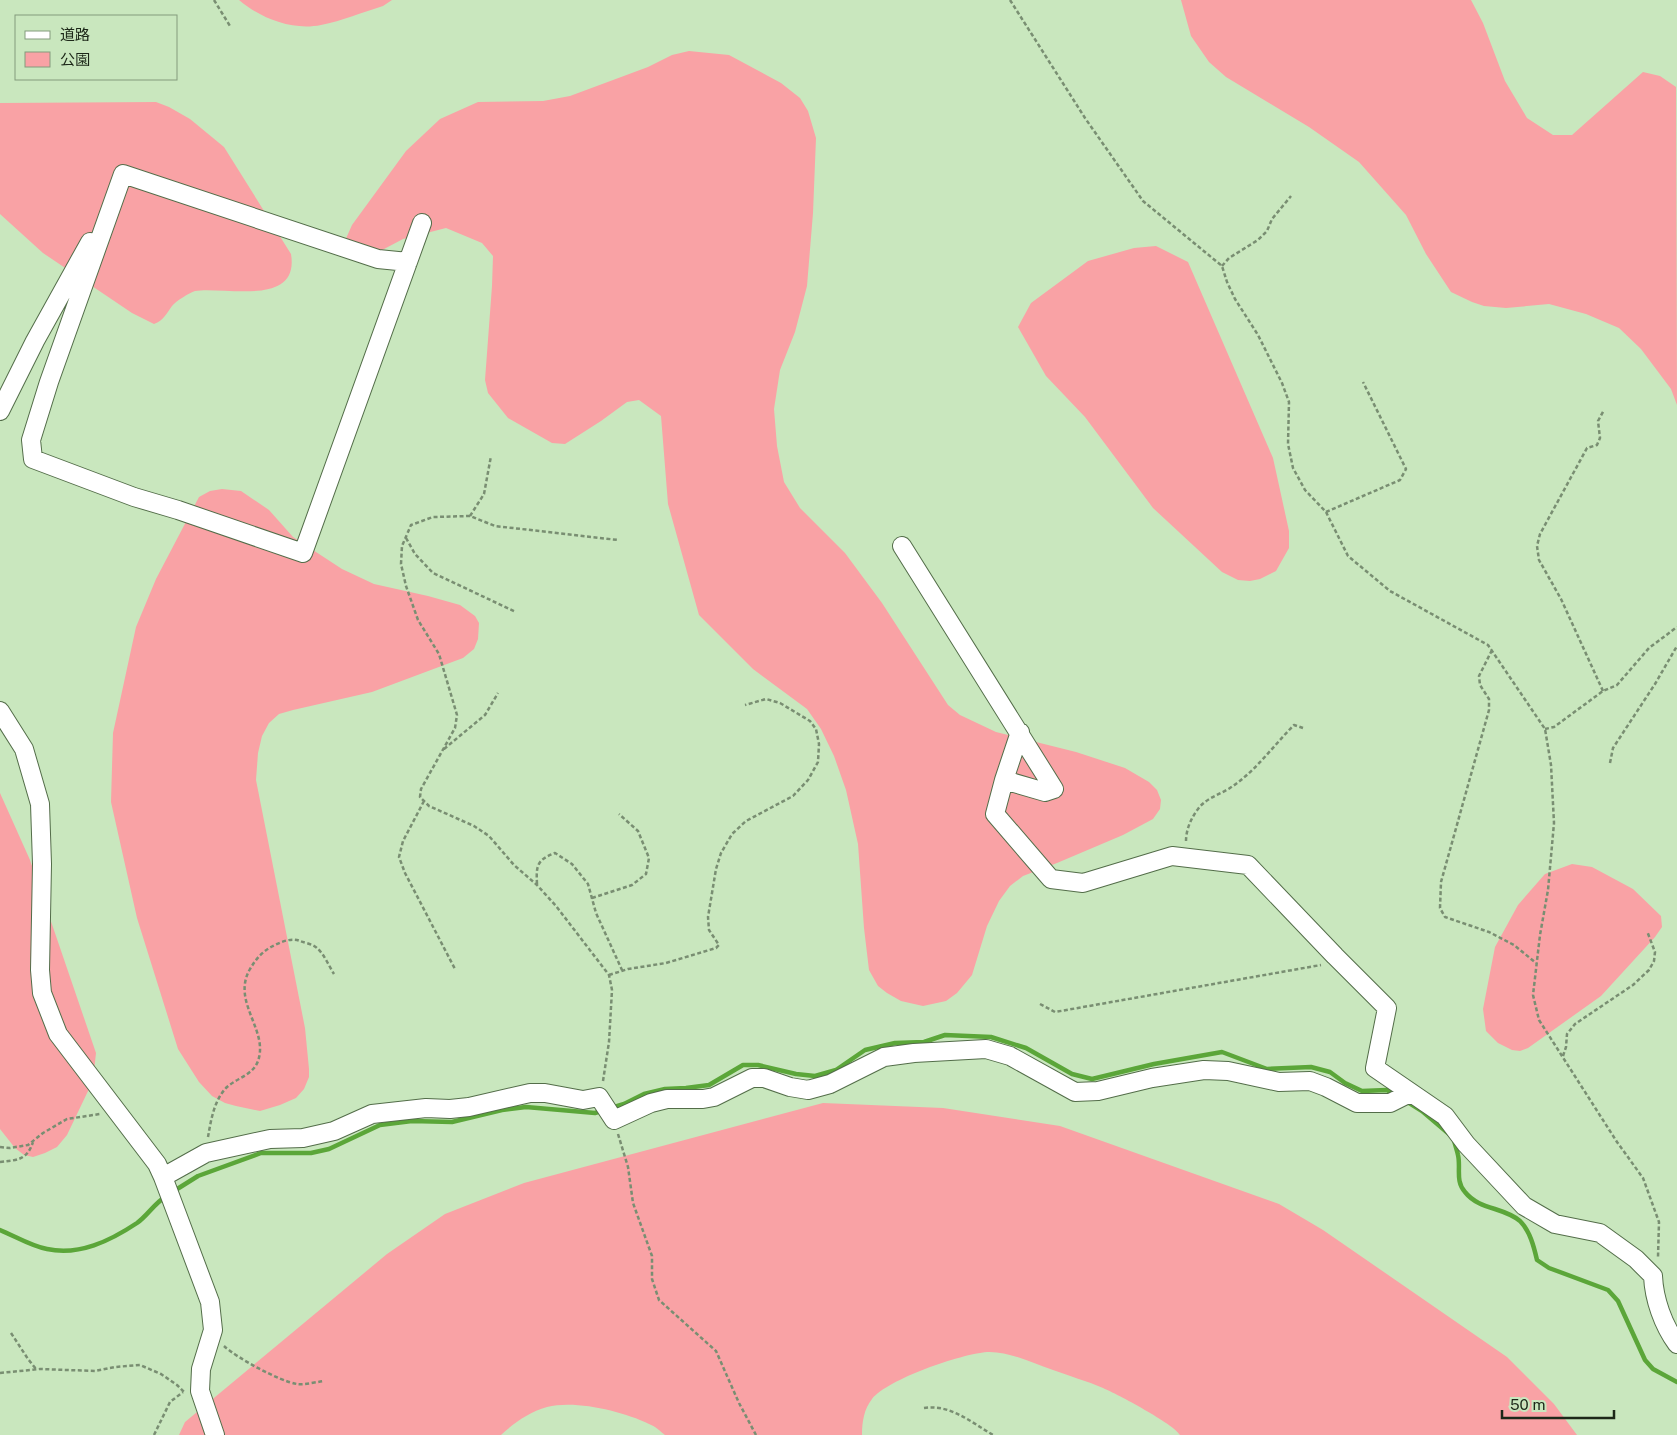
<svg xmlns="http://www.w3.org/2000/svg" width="1677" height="1435" font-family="'Public Sans','Noto Sans JP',sans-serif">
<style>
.green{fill:#f9a2a5}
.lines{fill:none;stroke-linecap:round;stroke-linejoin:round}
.stream{stroke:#5ba639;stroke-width:4.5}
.minor-casing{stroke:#536d49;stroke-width:20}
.path{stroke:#798e72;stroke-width:2.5;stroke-dasharray:4 2.5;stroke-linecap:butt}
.minor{stroke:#fff;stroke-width:18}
</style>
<rect width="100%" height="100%" fill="#c9e7be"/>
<!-- green -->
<path class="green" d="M239,0H392L383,6C363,12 342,21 321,25C292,31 260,18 239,0Z
M1181,0H1471L1483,23L1505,81L1527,118L1553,135H1572L1643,72L1660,76L1676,87L1677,405L1671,389L1641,349L1619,328L1586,314L1549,304L1506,308L1484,306L1472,302L1451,292L1426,254L1406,215L1359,162L1309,127L1226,77L1209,62L1191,36Z
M689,51L729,55L781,83L800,98L808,111L816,138L813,213L807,286L795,332L780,370L774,409L777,446L784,482L800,508L845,553L882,603L948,705L960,715L996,732L1076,752L1125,768L1149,782L1157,790L1161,800L1160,809L1153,819L1123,835L1057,863L1023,876L1010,886L999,901L987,926L972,975L957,993L946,1001L923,1006L901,1001L887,993L878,986L869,970L864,928L858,844L846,790L834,756L821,729L807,709L753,669L699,615L668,504L661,416L639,400L627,402L601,421L565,444L552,443L508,418L488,393L485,380L492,286L493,256L482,243L446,228L403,239L367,258L344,243L352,225L406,151L440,119L478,102L543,101L570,96L648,67L672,55Z
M156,102L169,107L190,119L224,147L291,254C300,308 223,286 195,291C189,293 176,301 172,306C166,314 164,320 154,324L132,313L43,253L0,214V103Z
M1156,246L1188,262L1273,458L1289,531V548L1276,571L1260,579L1250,581L1238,580L1222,572L1153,508L1085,417L1046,376L1018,327L1031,303L1088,261L1134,248Z
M222,489L241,491L269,510L293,537L342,569L374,584L428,596L460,605L475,616L479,623L478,639L474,649L463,658L372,692L293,710L279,714L269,723L262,736L258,753L256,780L305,1028L309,1069V1077L304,1089L296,1098L280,1105L260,1111L236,1106L225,1103L212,1096L199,1082L178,1049L137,918L111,802L113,733L136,627L156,579L199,497L210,491Z
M0,793L30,860L96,1053L94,1071L89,1089L67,1135L57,1147L45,1153L33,1157L24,1155L15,1148L0,1129Z
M1572,864L1592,867L1633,889L1661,916L1662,927L1655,937L1601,996L1528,1048L1520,1051L1512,1050L1498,1043L1486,1031L1483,1009L1495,947L1518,905L1545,874Z
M823,1103L943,1108L1060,1126L1279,1204L1323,1230L1507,1357L1554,1404L1577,1435H1180C1174,1424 1117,1394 1103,1388C1087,1381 1069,1376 1053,1370C1032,1363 1009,1351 987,1352C961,1354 888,1379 872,1399C864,1409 862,1422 862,1435H665C660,1431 655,1426 649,1424C622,1411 576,1400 547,1407C529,1412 514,1423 501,1435H179L185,1422L387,1254L445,1214L524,1183Z"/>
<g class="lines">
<!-- stream -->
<path class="stream" d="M1406,1101L1422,1111L1449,1134
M611,1108L624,1104L644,1094L665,1089L686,1088L709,1085L743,1065H758L796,1074L815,1076L836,1070L865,1050L895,1043L924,1042L945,1035L991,1037L1026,1048L1072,1074L1092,1079L1154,1064L1222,1052L1267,1069L1311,1067L1330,1072L1345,1083L1362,1091L1387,1090L1395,1095
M1454,1140C1455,1145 1457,1150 1458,1155C1461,1168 1455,1181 1465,1192C1479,1210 1504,1207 1520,1221C1530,1231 1534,1247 1537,1260L1549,1268L1608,1290L1618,1301L1645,1360L1653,1369L1677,1382
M174,1191L198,1176L261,1153H311L329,1149L380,1125L412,1121L452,1122L502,1110L526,1107L595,1113L604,1110
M0,1230C15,1236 31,1246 47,1249C79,1256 110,1241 137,1223C147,1216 154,1204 165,1197"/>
<!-- minor casing -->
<g class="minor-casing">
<path id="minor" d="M408,262L378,259L123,174L49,382L31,440L33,459L134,497L178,510L303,553L422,223
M0,411L35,341L90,242
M902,546L1054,789L1045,792L1004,780L995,814L1051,879L1083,883L1172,856L1248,865L1335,956L1387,1008L1375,1068L1445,1116L1466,1144L1524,1206L1555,1224L1600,1233L1636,1259L1653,1276C1654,1299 1663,1325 1677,1344
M0,711L24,749L40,804L42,864L40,970L42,993L58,1034L157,1164L163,1177L210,1302L213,1330L201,1369L200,1391L215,1435
M1004,780L1020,732
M163,1177L206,1153L270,1139L303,1138L334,1131L372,1114L426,1108L450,1109L469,1107L530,1093H545L583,1100L599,1097L614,1120L651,1103L667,1099H703L714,1097L752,1078H764L790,1087L808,1090L830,1084L884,1057L914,1053L986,1049L1010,1056L1075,1092L1098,1091L1152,1078L1204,1070L1228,1071L1279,1082L1310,1081L1326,1087L1357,1103H1390L1410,1093"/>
</g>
<!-- path -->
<path class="path" d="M214,0L230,26
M1010,0L1085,118L1143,201L1222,266L1227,282L1235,299L1258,335L1282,383L1289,402L1288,444L1293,468L1305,490L1326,512L1348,556L1390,591L1488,645L1545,729L1551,765L1554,823L1548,890L1540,935L1533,995L1539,1020L1617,1142L1643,1178L1659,1222L1658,1257
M1222,266L1229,258L1258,240L1267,231L1272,219L1291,196
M1326,512L1400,480L1406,469L1363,382
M470,516L484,494L491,456
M406,538L415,554L433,573L516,612
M1492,650L1479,676L1480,685L1489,699V710L1441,882L1440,908L1445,917L1489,932L1514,945L1536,963
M1603,691L1561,599L1539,560L1537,546L1540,534L1587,448L1597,445L1600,438L1598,421L1604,410
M1545,729L1554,727L1603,691L1617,685L1649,648L1677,627
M444,749L485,715L498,693
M1610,763L1613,748L1655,684L1677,646
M424,801L403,841L399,857L405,873L455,969
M1186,841C1186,830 1191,818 1198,809C1206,798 1219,795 1230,788C1255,772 1273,746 1294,725L1303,728
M537,884C536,865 537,860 555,853L572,864L588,884L596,913L622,970
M592,898L632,885L646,874L649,858L638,831L619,814
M609,975L628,969L666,963L716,948L719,945L709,930L708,917L716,869L721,853L732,834L746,821L793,796L808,780L818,762L819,744L816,729L810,721L780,703L766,699L745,705
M1040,1004L1055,1012L1321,965
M1563,1056L1566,1047L1567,1034L1575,1024L1633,985L1649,970L1654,961L1655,952L1647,931
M603,1081L609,1042L612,990L609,975L556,906L537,885L514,865L489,836L474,826L429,806L420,797L421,789L455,728L457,715L439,654L418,620L406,586L401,564L402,546L411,525L433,517L470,516L495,526L618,540
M618,1134L628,1167L633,1203L652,1256V1279L659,1300L716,1351L739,1403L756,1435
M208,1137C211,1120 214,1100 227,1087C237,1078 253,1075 258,1061C269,1030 231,1002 250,969C256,959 261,953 271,947C279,943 290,937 300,941C305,943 313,944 317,948C324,954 329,966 334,974
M0,1147L10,1148L28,1145L43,1133L67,1119L100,1114
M0,1162C18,1160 27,1160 33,1142
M11,1333L28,1359L36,1369
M224,1346C237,1358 279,1381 297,1384C305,1385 316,1382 324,1381
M0,1373L40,1369L95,1371L115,1367L140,1365L161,1374L177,1385L184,1392
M924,1408C950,1404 971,1422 993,1435
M154,1435L170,1402L183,1392"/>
<!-- minor -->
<use href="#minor" class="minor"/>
</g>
<!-- legend -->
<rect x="15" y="15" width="162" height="65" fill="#c9e7be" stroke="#849b7c"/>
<rect x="25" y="31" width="25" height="8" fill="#ffffff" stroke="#849b7c"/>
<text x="60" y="40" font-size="15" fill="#1d2819">道路</text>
<rect x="25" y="52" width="25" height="15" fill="#f9a2a5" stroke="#849b7c"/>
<text x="60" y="65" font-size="15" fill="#1d2819">公園</text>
<!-- scale -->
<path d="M1502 1410v8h112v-8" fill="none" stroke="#1d2819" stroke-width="2.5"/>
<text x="1510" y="1410" font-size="15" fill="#1d2819" stroke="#c9e7be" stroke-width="4" paint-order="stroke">50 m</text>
</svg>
